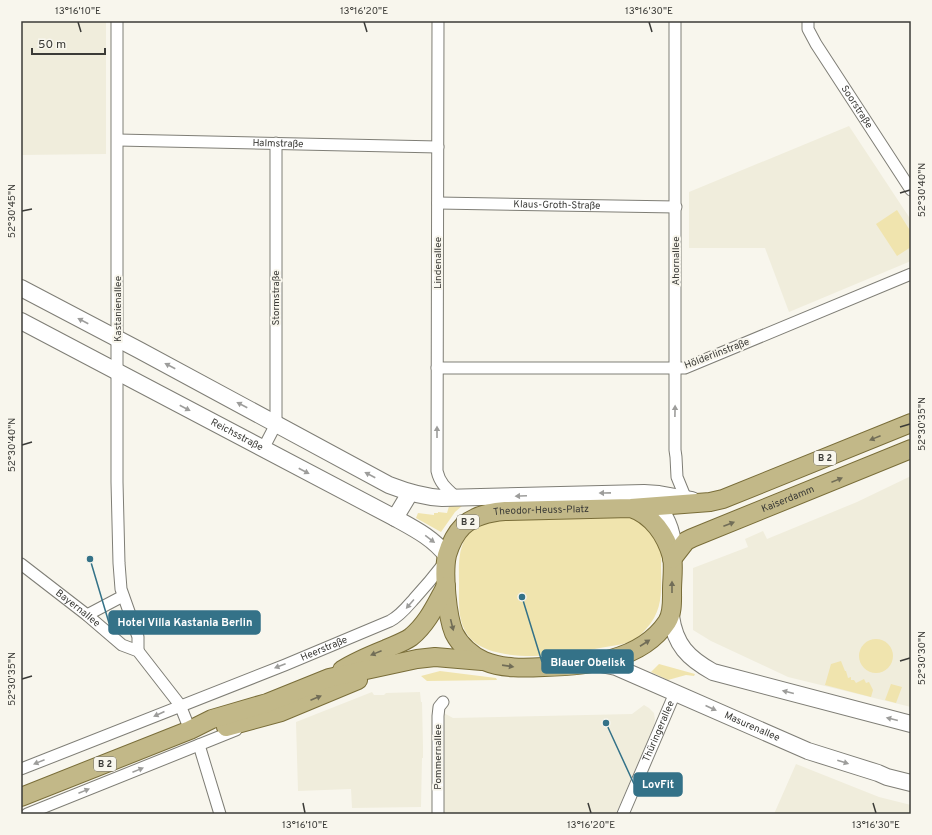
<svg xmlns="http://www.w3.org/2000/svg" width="932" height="835" font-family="Overpass,sans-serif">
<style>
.built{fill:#f0eddc}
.green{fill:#f0e4ae}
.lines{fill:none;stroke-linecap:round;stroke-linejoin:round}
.street-casing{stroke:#7f7e76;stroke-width:13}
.secondary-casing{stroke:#7f7e76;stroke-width:18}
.primary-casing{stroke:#796d38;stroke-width:20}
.street{stroke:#fff;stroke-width:11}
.secondary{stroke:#fff;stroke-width:16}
.primary{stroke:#c2b888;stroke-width:18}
.oneway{fill:#9d9d9b}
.oneway2{fill:#716d57}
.ticks{fill:none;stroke:#3b3b37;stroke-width:1.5}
.labels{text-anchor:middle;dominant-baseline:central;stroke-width:4;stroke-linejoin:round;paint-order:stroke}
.shield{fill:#f8f6ed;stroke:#74736e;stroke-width:1}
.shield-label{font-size:9px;font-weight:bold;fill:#3b3b37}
.street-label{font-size:10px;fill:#3b3b37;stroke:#f8f6ed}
.leader{fill:none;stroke:#347288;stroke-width:1.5}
.callout-dot{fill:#347288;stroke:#f8f6ed;stroke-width:1.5}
.callout{fill:#347288;stroke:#347288;stroke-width:1.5}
.callout-label{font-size:11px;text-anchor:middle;font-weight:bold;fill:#fff}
.neatline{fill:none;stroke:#3b3b37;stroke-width:1.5}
.ticks-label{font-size:10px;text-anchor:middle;fill:#3b3b37}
</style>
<rect width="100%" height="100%" fill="#f8f6ed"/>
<!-- built -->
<path class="built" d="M21,21H106V154L21,155Z
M849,126L911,220V261L789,312L765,248H689V192Z
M911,476V707L788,677L711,641L693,630V568L748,547L745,539L763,531L767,539L857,502Z
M372,692L374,695H384L386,693L420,692L421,702H422L423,747V758H422L421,807L352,808L351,789L298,791L296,722Z
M644,705L649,708L654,713L655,720L654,725L616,814H443L442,712L453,718L632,714Z
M796,764L879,797L911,805V814H774Z"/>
<!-- green -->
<path class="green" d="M897,210L911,232V247L897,256L876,224Z
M450,503L462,505V506L455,512L441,532L416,518L418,513L434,515V513H438V512L447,513Z
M637,517C642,522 658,540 660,545C663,550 661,560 661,566C661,590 664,609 646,629C643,632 640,636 635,639C625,645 611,646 600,648C568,655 496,665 471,639C457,624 459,604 459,585C459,567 457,548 469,533C473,528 481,524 486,520Z
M859 656a17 17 0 1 1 34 0a17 17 0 1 1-34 0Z
M841,661L845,671H846L848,678L851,677V680H854L856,683L864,679L866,683L869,682L873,690L871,697L825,685L831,664Z
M659,664L695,674L694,676L686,675L668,680L651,672Z
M440,671L496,678L497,680L427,681L421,676Z
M891,684L902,687L896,703L885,700Z"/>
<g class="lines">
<!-- street casing -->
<g class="street-casing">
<g id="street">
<path d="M117,21V482L119,563L121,589L138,637V651"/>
<path d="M438,21L437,471C440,484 447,489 457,498"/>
<path d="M675,21V450L676,457L677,477L686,499"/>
<path id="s1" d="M808,21V29L816,44L911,190"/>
<path id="s2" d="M118,140L438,147"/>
<path id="s3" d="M438,203L676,207"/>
<path d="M437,368H685L911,274"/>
<path d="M263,449L276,424V143"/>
<path id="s4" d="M21,564L87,615L122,645L138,651L180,705L190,730"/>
<path d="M87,615L123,596"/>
<path d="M199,745L220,814"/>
<path id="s5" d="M21,769L285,665L390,621C400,616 407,607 414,599C425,587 435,575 445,562"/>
<path d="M27,814L236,730"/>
<path d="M438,814V716L439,707L443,702"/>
<path id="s6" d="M623,814L675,693"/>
</g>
</g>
<!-- secondary casing -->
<g class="secondary-casing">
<g id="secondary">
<path d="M21,288L139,350L389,485C407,492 423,497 442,498L644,493L659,494L692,500"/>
<path id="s7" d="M21,321L395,518C415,529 433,538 447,556"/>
<path d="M650,498C665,512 674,531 673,552"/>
<path d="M395,518L410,493"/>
<path d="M671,616C675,645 688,658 713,672L911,724"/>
<path id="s8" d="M596,663L616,667L808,751L878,773L887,777L911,783"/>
</g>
</g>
<!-- primary casing -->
<g class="primary-casing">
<g id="primary">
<path id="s9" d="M631,508C652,515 666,535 672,557C674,566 672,580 672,590C672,600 673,613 667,622C641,661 587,666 544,667C525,668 503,669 484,661C472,656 460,645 454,633C447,616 443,573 447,555C450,545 456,533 463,526C474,516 490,512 505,511L631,508L710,502L723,499L911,423"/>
<path id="s10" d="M672,559L686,541L692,538L911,449"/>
<path d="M342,670C356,661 371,655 386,649C395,645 404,642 411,637C428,623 436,604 446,586"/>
<path d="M226,727L281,712L358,680"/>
<path d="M21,797L190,730L212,719L267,703L329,678L417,659L435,657L482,661"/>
</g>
</g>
<!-- street -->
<use href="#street" class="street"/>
<!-- secondary -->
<use href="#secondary" class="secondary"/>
<!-- primary -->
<use href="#primary" class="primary"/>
</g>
<!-- one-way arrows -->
<defs><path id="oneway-solid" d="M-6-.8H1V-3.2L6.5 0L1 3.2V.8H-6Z"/></defs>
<g class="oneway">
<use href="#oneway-solid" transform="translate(83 321) rotate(-152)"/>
<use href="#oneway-solid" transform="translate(170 366) rotate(-152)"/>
<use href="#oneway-solid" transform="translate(242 405) rotate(-152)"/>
<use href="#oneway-solid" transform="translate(185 408) rotate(28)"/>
<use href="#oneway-solid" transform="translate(675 411) rotate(-89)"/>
<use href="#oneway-solid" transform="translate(437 432) rotate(-90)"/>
<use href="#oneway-solid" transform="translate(304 471) rotate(28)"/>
<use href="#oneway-solid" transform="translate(370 475) rotate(-152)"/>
<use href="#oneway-solid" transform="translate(605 493) rotate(179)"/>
<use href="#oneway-solid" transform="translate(521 496) rotate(178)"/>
<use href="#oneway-solid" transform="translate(430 539) rotate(37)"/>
<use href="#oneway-solid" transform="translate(410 604) rotate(131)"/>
<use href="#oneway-solid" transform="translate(280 666) rotate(159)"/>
<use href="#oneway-solid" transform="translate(788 692) rotate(-166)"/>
<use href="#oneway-solid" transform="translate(711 708) rotate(24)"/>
<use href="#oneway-solid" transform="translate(159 714) rotate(156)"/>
<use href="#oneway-solid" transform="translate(892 719) rotate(-166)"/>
<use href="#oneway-solid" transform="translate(39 762) rotate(158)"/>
<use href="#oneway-solid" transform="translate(843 762) rotate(17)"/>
<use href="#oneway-solid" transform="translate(138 770) rotate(-22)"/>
<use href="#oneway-solid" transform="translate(84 791) rotate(-22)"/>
</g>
<g class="oneway2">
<use href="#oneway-solid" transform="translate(875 438) rotate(158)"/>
<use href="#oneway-solid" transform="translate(837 480) rotate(-22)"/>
<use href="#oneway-solid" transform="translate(729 524) rotate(-21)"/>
<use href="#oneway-solid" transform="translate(672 587) rotate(-90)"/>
<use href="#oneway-solid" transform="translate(452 625) rotate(76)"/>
<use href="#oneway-solid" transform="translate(645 643) rotate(-33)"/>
<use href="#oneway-solid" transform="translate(376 653) rotate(158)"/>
<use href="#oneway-solid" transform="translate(508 666) rotate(8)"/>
<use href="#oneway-solid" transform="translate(316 698) rotate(-23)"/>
</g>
<!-- ticks -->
<path class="ticks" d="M78,22L81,32M364,22L367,32M649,22L652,32M900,193L910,190M22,211L32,209M900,427L910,424M22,445L32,442M900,661L910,658M22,679L32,676M303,803L305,813M588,803L591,813M873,803L876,813"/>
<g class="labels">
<!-- shield labels -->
<g class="shield">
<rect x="814" y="451" width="22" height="14" rx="3"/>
<rect x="457" y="515" width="22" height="14" rx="3"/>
<rect x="94" y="757" width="22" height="14" rx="3"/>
</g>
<g class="shield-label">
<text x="825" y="458">B 2</text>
<text x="468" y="522">B 2</text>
<text x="105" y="764">B 2</text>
</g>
<!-- street labels -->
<g class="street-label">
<text stroke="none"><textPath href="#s1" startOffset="100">Soorstraße</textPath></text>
<text stroke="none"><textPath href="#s2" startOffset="160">Halmstraße</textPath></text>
<text stroke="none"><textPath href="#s3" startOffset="119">Klaus-Groth-Straße</textPath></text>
<text transform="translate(676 261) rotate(-90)">Ahornallee</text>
<text transform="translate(438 263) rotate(-90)">Lindenallee</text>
<text transform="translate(276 298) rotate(-90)">Stormstraße</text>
<text transform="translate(118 309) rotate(-90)">Kastanienallee</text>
<text transform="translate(717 354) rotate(-21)">Hölderlinstraße</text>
<text stroke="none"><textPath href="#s7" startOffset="244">Reichsstraße</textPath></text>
<text stroke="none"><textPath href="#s10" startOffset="133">Kaiserdamm</textPath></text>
<text stroke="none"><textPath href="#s9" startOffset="565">Theodor-Heuss-Platz</textPath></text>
<text stroke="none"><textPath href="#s4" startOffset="72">Bayernallee</textPath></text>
<text stroke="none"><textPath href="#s5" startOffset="326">Heerstraße</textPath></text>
<text stroke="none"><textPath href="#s8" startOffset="169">Masurenallee</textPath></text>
<text stroke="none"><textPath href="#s6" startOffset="90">Thüringerallee</textPath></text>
<text transform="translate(438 757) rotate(-90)">Pommernallee</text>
</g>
</g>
<!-- callouts -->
<path class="leader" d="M90 559L109 623M522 597L542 662M606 723L634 784"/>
<g class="callout-dot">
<circle cx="90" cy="559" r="4"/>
<circle cx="522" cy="597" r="4"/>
<circle cx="606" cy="723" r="4"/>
</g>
<g class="callout">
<rect x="109" y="611" width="151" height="23" rx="4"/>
<rect x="542" y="650" width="91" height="23" rx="4"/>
<rect x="634" y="773" width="48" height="23" rx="4"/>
</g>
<g class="callout-label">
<text x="185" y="626">Hotel Villa Kastania Berlin</text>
<text x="588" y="666">Blauer Obelisk</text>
<text x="658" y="788">LovFit</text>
</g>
<!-- border -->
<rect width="932" height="835" fill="none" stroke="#f8f6ed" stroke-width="44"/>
<!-- scale -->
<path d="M32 48v6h73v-6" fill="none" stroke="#3b3b37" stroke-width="2"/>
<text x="38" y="48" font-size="12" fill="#3b3b37" stroke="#f8f6ed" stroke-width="3" paint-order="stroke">50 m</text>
<rect x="22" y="22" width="888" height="791" class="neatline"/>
<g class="ticks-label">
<text x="78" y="14">13°16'10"E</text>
<text x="364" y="14">13°16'20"E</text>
<text x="649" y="14">13°16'30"E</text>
<text transform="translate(921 190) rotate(-90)" y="4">52°30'40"N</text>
<text transform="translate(11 211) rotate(-90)" y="4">52°30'45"N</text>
<text transform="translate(921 424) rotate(-90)" y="4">52°30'35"N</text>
<text transform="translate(11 445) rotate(-90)" y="4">52°30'40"N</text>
<text transform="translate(921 658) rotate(-90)" y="4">52°30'30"N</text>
<text transform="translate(11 679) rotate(-90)" y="4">52°30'35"N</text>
<text x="305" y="828">13°16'10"E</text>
<text x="591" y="828">13°16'20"E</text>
<text x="876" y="828">13°16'30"E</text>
</g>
</svg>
